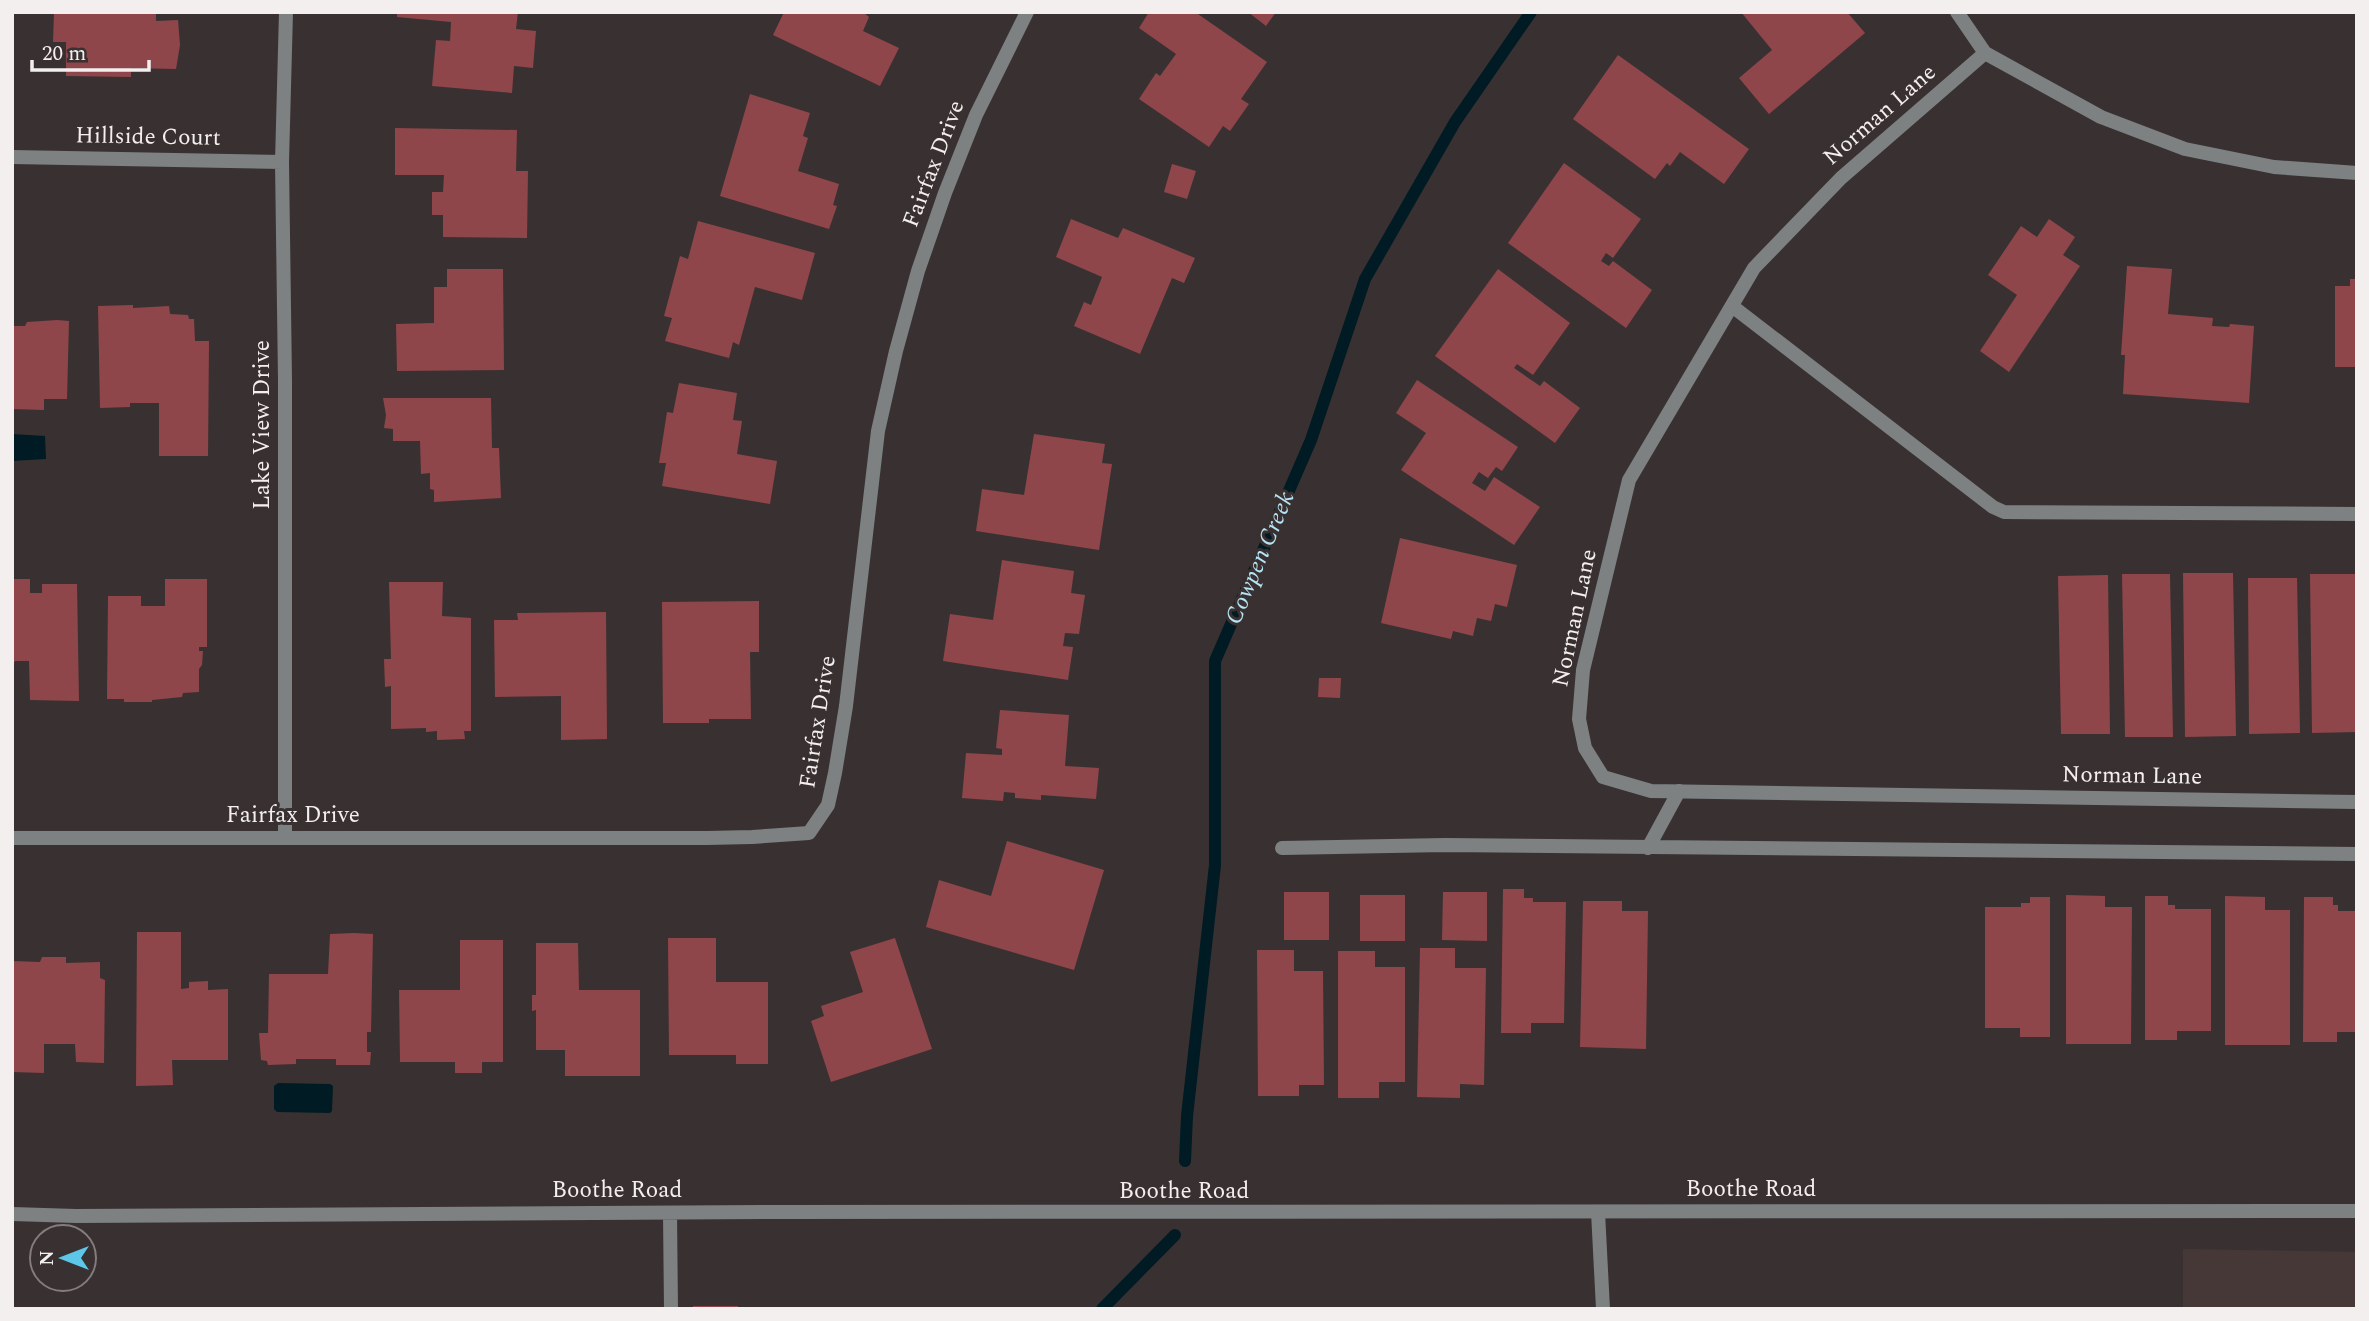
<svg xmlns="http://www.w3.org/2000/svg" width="2369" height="1321" font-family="Spectral,serif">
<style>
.built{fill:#473838}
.water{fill:#001b23}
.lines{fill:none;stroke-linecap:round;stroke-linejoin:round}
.stream{stroke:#001b23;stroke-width:12}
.building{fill:#8f464a}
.lane{stroke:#7d8182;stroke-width:14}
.street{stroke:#7d8182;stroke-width:14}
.labels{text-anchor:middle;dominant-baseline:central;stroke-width:6;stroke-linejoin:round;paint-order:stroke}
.street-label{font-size:23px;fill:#f4efef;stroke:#393131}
.water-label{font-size:24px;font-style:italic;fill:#b7e4f4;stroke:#393131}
</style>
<rect width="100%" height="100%" fill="#393131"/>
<!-- built -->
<path class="built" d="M2183,1249L2357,1252V1309H2183Z"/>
<!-- water -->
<path class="water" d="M12,434L45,436L46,459L12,461Z
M278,1083L330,1084L333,1086L332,1111L330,1113L277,1112L274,1109V1086Z"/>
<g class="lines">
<!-- stream -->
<path class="stream" d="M1185,1161L1187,1116L1215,865V661L1311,440L1365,279L1455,122L1531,12
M1102,1309L1175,1235"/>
</g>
<!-- building -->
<path class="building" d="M54,12H156V21L178,20L180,45L176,69L131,68V77L66,76V42H53Z
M397,12H518L516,29L536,31L533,68L514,66L512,93L432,86L436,40L450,41L451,22L397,17Z
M784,12H863L869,17L863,31L899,48L880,86L773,35Z
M1149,12H1195L1267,62L1241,99L1249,104L1230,131L1223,126L1209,147L1139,99L1156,73L1160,76L1176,54L1139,28Z
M1248,12H1276L1266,26Z
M1741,12H1847L1865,33L1769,114L1739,78L1772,50Z
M1618,55L1749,149L1724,184L1680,152L1670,166L1667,163L1655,179L1573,119Z
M750,94L810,113L803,136L808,138L798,171L839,184L833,205L837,206L829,229L720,196Z
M395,128L517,130L516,171H528L527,238L443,237V215H432V192H443L444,175H395Z
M1564,163L1641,219L1613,258L1606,253L1601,261L1609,266L1613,261L1652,290L1626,328L1508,243Z
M1172,164L1196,171L1187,199L1164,192Z
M1071,219L1118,238L1123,228L1195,258L1184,283L1172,278L1140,354L1074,326L1084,302L1091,305L1102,277L1056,257Z
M2049,219L2075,237L2063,255L2080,266L2009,372L1980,351L2017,295L1988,275L2021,226L2037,237Z
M698,221L815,253L802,300L755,287L739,345L733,342L729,358L665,341L672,318L664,316L680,256L688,259Z
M2127,266L2172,269L2168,314L2213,318L2212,326L2229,327L2230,324L2254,326L2249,403L2123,394L2125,355H2121Z
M447,269H503L504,370L397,371L396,324L434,323V287H447Z
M1498,269L1570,323L1533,375L1517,364L1514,368L1540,386L1544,381L1580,408L1555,443L1435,356Z
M2350,279H2357V367H2335V286H2350Z
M133,305V308L169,306L170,314L188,315L189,319H194L195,341H209L208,456H159V403H130V407L100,408L98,306Z
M57,320L69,321L67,399H44V410L12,409V326H25L27,322Z
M1417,380L1518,447L1502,471L1496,467L1488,478L1479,472L1472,483L1485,491L1494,477L1540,507L1514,545L1401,470L1426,433L1396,413Z
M679,383L737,393L733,420L742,421L737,454L777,461L770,504L662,486L666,463H659L667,412L673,413Z
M383,398H491L492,448H499L501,498L434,502V490L430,489V473L421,474L420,441H393V429L384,428L386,415Z
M1034,434L1105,444L1102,463L1112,464L1099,550L976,531L982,489L1024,495Z
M1400,538L1517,565L1507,607L1495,604L1491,621L1477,618L1473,636L1453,631L1451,639L1381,623Z
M1002,560L1074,571L1071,593L1085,595L1079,634L1065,633L1063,646L1073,647L1068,680L943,661L950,614L993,620Z
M2183,573H2233L2236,736L2185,737Z
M2122,574H2170L2173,737H2125Z
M2310,574H2357V732L2312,733Z
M2108,575L2110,734H2061L2058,576Z
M2248,578H2297L2300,733L2249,734Z
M12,579H30V593H42V584H77L79,701L30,700L29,661H15L12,666Z
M165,579H207V647H199V651H203L202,665L199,669V692L183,693L182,697L152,700V702H124V699H107L108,596H141V606H165Z
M389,582H443L442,616L471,618V731H464L465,739L437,740V731L426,732V728L391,729V686L385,687L384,659H391Z
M759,601V652H750L751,719H709V723H663L662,602Z
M606,612L607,739L561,740V696L495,697L494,620H518L517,613Z
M1319,678H1341L1340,698L1318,697Z
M1000,710L1069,715L1065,766L1099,768L1096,799L1041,795V800L1015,798V793L1004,792L1003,801L962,798L966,753L1002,755V749L996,748Z
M1007,841L1104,870L1074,970L926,927L939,880L991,896Z
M1503,889H1524V898H1533V902H1566L1564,1023H1531V1033H1501Z
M1284,892H1329V940H1284Z
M1443,892H1487V941L1442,940Z
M1360,895H1405V941H1360Z
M2066,895L2105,896V907H2132L2131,1044H2066Z
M2145,896H2168V905H2175V909H2211V1031H2177V1040H2145Z
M2225,896L2265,897V910H2290V1045H2225Z
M2030,897H2050V1037H2020V1028H1985V907H2021V903H2030Z
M2304,897H2333V905H2338V911H2357V1032H2337V1042H2303Z
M1583,901H1622V911H1648L1646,1049L1580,1047Z
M137,932H181V989L189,988V982L208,981V990L228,989V1060H172L173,1085L136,1086Z
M354,933L373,934L371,1032H367V1052H371L370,1065H336V1059H296V1064L268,1065L267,1061L261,1060L259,1033H268L269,974H328L330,934Z
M668,938H716V982H768V1064H736V1055H669Z
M895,938L932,1049L831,1082L811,1021L824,1016L821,1006L863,992L850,952Z
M460,940H503V1062H482V1073H455V1062H400L399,990H460Z
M536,943H578L579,990H640V1076H565V1050H536V1010L532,1011V995H536Z
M1420,948H1455V968H1486L1484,1085L1460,1084V1098L1417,1097Z
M1257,950H1294V971H1323L1324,1085H1299V1096H1258Z
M1338,951H1375V967H1405V1082H1379V1098H1338Z
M42,957H66V963L100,962V978L105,980L104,1063L76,1062L75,1044H44V1073L12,1072V961L40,962Z
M693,1306H738V1309H693Z"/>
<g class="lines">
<!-- lane -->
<path class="lane" d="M1732,306L1993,507L2004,512L2357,514
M1282,848L1445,845L2357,854
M1648,848L1679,791
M1598,1212L1603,1309"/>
<!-- street -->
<path class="street" d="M1957,12L1985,53L2101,117L2185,149L2274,167L2357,173
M1985,53L1841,178L1754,268L1629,480L1583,670L1579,719L1585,748L1603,777L1651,791L2357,802
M12,157L282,162
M285,837V380L282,162L286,12
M12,838H707L752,837L809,833L828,805L835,773L846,706L878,431L896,351L918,271L945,193L976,115L1027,12
M670,1213L671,1309
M12,1214L76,1216L781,1212L2357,1211"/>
</g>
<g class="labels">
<!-- street labels -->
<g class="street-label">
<text transform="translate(1880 115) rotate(-41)">Norman Lane</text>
<text transform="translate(148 137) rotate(1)">Hillside Court</text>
<text transform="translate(934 164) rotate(-69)">Fairfax Drive</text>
<text transform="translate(262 425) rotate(-90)">Lake View Drive</text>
<text transform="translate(1575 618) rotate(-78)">Norman Lane</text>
<text transform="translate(818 722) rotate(-81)">Fairfax Drive</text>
<text transform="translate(2132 776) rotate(1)">Norman Lane</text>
<text x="293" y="815">Fairfax Drive</text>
<text x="1751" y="1189">Boothe Road</text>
<text x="617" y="1190">Boothe Road</text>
<text x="1184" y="1191">Boothe Road</text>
</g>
<!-- water labels -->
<g class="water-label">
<text transform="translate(1260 558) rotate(-67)">Cowpen Creek</text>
</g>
</g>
<!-- border -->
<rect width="2369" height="1321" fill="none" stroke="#f4efef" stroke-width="28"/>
<!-- north arrow -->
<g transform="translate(63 1258) rotate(270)"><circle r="33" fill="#393131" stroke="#847d7d" stroke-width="2"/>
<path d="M0-5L12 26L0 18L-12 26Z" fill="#5cc7e8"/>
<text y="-10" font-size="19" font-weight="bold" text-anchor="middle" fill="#f4efef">N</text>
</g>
<!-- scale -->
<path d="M32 60v10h117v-10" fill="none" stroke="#f4efef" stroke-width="3.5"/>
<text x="42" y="60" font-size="21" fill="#f4efef" stroke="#393131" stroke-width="5" paint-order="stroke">20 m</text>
</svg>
